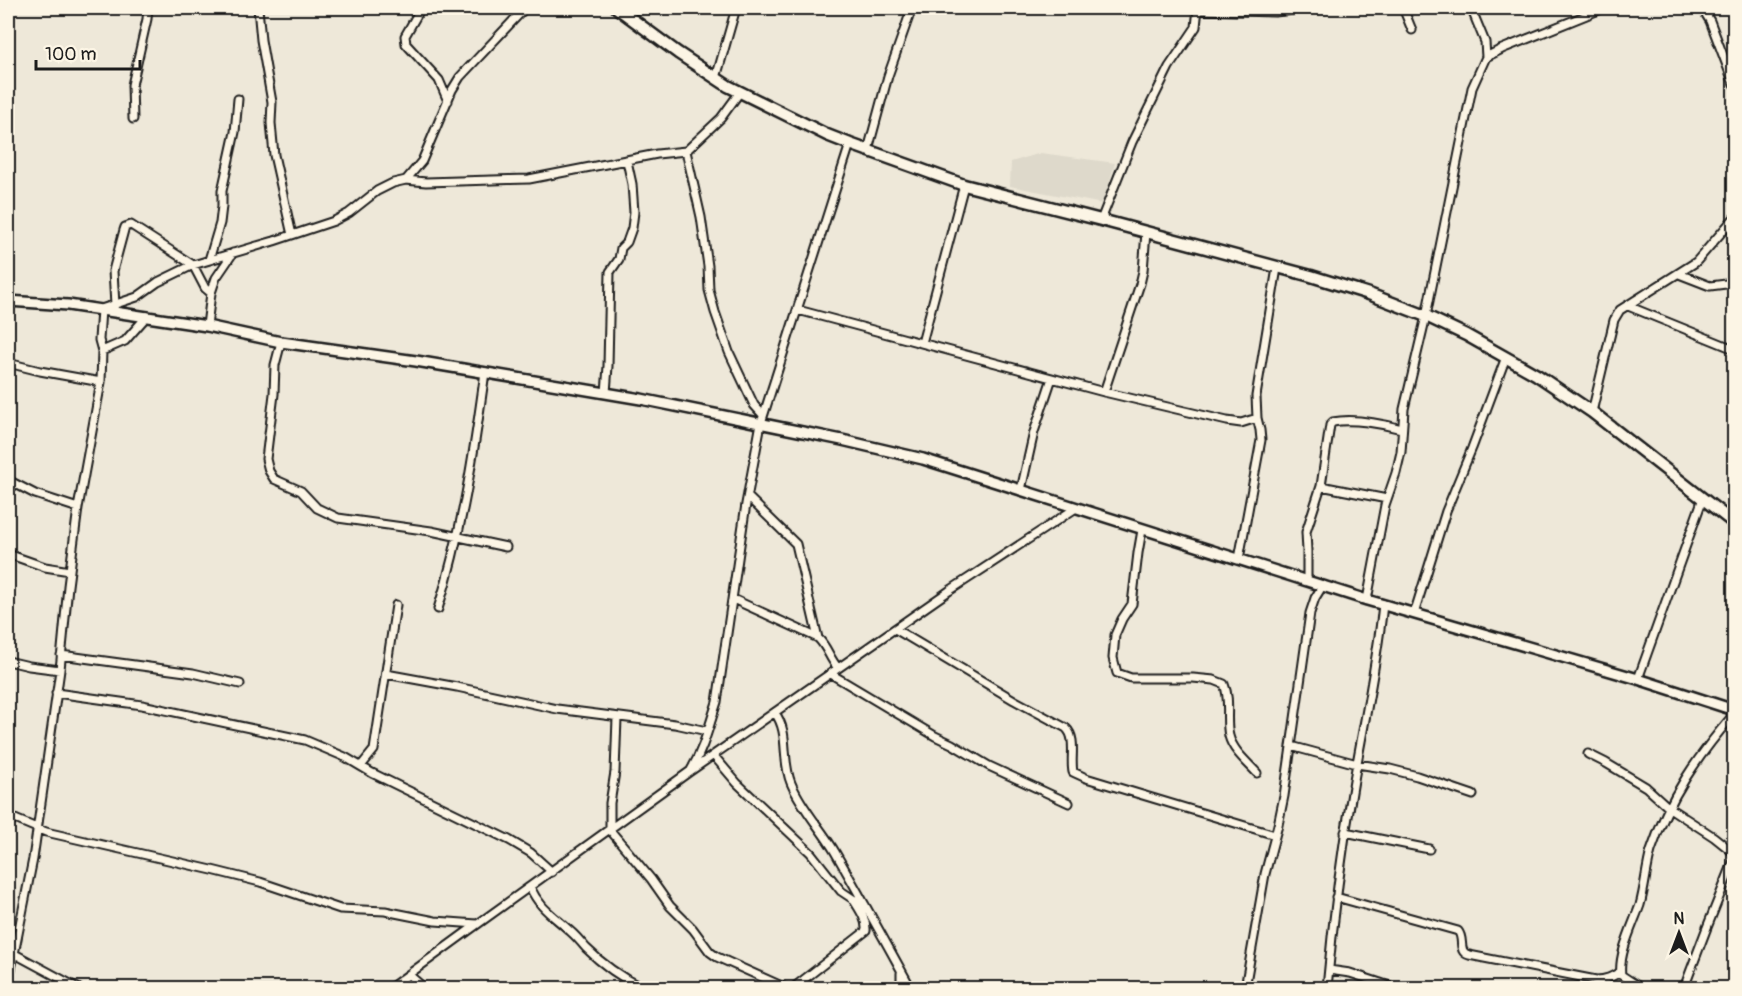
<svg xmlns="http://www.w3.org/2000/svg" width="1742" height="996" font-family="Pangolin,sans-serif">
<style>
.built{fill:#ded9cb}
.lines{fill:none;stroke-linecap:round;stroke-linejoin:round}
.minor-casing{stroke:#1c1c1c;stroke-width:11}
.major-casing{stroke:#1c1c1c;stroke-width:14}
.highway-casing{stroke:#1c1c1c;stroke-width:15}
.minor{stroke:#fcf5e5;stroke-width:7}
.major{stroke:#fcf5e5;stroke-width:9}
.highway{stroke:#fcf5e5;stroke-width:10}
</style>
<rect width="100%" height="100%" fill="#eee8d9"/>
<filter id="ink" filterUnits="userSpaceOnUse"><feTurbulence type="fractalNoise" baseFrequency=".0167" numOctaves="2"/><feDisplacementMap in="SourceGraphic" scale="12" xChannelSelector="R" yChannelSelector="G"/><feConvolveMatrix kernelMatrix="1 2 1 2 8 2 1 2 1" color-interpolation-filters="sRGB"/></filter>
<g filter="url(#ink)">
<!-- built -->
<path class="built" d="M1041,153L1115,163L1103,204L1010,186L1011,162Z"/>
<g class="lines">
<!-- minor casing -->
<g class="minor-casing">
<path id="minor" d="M258,8L261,40L272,102L271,123L274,155L292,235
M421,8L405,36L406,44L439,80L448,101
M525,8L460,77L452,90L422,161L406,180L426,182L529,179L657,154L686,151
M1403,8L1412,30
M1471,8L1485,42L1486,57
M1702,8L1710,21L1734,84
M1198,10L1275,12L1314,8
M716,78L736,8
M740,92L721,118L686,151L701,217L708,266L709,290L715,312L729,352L754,405L763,415
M133,119L132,85L147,19L148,8
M868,150L888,76L912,8
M1101,220L1132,142L1169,67L1196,27L1198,8
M209,260L220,223L222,206V191L235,132L238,99
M1679,274L1710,286L1734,283
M115,305L113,271L124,230L125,227L131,225L193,265L205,288L211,293
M1628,306L1734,349
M798,310L1104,392L1227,421L1241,423L1257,418
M207,326L211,293L216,278L233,253
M281,342L275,365L274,394L266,459L269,471L274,479L301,491L317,508L338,518L431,531L506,547
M922,343L964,185
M102,351L125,341L147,316
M8,363L40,371L101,382
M1104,392L1140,284L1143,271L1146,232
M606,393L608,366L610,272L619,259L621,248L627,242L632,228L634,212L632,184L627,161
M1592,412L1614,320L1620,310L1696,262L1734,218
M8,480L35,494L78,508
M1321,486L1387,499
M1021,490L1034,432L1052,378
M748,497L796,544L818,638
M1142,530L1138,553L1132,604L1122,619L1115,635L1113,658L1117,673L1131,678H1193L1214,680L1224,684C1231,701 1225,718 1229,736C1233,751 1247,762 1257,773
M8,554L45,567L70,571
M1239,559L1261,440L1260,430L1257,418L1256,396L1277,268
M1307,580V551L1306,532L1321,486L1330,425L1333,422C1352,418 1383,424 1402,429
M733,599L818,638C828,648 829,658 838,668
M1367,600L1385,505L1396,473L1401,452L1404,409L1426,316L1472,88L1486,57L1502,49L1604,8
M438,609C462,532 474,453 485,372
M1414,614L1446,511L1472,448L1506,357
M895,629L1014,700L1066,728C1077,738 1070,758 1073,772L1086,778L1275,835
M61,655L193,673L240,684
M8,661L29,666L60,670
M386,674L457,687L557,709L675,724L707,731
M831,674L935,736L952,744L989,766L1069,803
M1638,679L1703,498
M56,693L142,705L305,740L345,757L372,773L509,840L531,853L552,872
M775,713C790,733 781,759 791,783C802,809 821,828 835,852C861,897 886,943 911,988
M617,718L615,772L610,803V830L651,879L670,906L693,929L710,952L717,957L786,988
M1291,746L1357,764L1390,769L1417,776L1473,795
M1588,754L1606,763L1646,787L1668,807L1714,837L1734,853
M714,756L737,783L811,853L841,891L853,899L865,905
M361,766L374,750L396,605
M691,770C704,748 709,726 717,702L746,504L761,423L850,144
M8,816L46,832L212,870L260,882L340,909L385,911L435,921L477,924
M1345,832L1429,849
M530,887C540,909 553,915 570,931C576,936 581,942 586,948C602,964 622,978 642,988
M1336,897L1458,931C1465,939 1457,952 1469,955L1596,980C1606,980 1612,977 1620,972
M13,953L78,988
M1329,970L1350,973L1396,988
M901,973V988
M409,975L424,988
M8,984L33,859L60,670L68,586L78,508L101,382L102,351L99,340L101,309L137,297L158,282L193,265L274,241L334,221L349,213L377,191L393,183L406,180
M390,988L468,931L689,772L949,591L1076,508
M793,988L866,931C867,919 859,909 853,899
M1245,988L1265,874L1278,825L1284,796L1310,613L1315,598L1323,585
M1327,988C1333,919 1342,849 1354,780C1364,722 1377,664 1383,604
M1641,988L1621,975C1618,954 1633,925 1640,905C1645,887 1646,869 1651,851C1669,797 1698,756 1734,714
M1684,988L1706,930L1734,860"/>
</g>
<!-- major casing -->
<g class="major-casing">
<path id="major" d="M8,301L68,305L207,326L281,342L416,361L641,399L842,440L923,459L1367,600L1638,679L1734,710"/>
</g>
<!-- highway casing -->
<g class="highway-casing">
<path id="highway" d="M617,8L678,53L728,86L827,135L850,144L964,185L1101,220L1311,276L1369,294L1426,316L1466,335L1537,375L1592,412L1734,523"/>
</g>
<!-- minor -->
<use href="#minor" class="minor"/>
<!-- major -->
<use href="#major" class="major"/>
<!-- highway -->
<use href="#highway" class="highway"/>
</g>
</g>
<!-- margin -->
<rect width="1742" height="996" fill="none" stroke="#fcf5e5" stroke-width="30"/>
<rect x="15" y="15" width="1712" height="966" fill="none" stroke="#1c1c1c" stroke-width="2" filter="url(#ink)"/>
<!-- north arrow -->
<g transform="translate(1679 933)" stroke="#fcf5e5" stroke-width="4.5" paint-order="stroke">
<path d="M0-4.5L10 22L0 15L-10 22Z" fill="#1c1c1c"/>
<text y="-9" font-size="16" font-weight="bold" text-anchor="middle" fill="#1c1c1c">N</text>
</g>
<!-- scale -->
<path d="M36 60v9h104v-9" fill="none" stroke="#1c1c1c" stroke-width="3"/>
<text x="45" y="60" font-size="18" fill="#1c1c1c" stroke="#fcf5e5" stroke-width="4.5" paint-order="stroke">100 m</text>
</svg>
